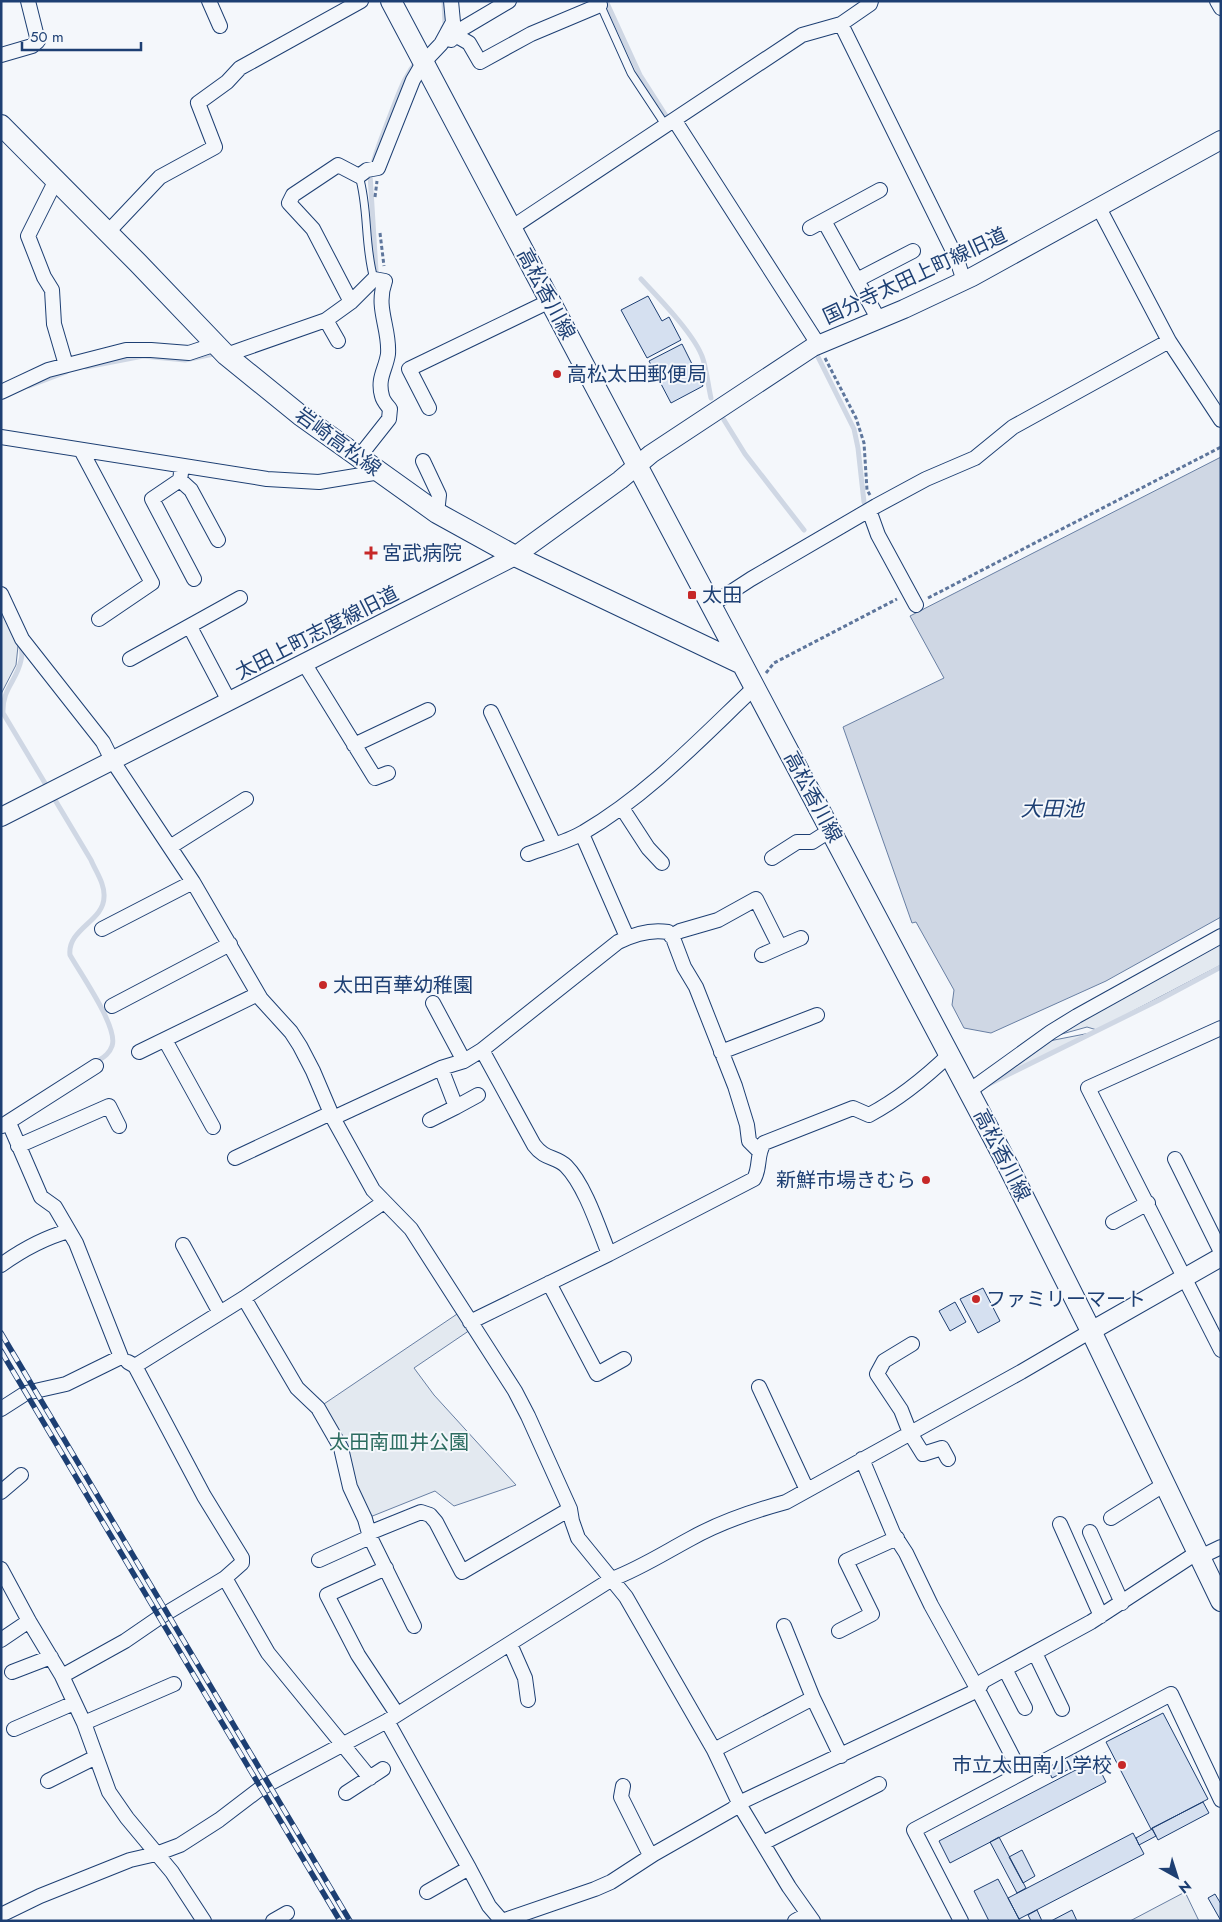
<svg xmlns="http://www.w3.org/2000/svg" width="1222" height="1922" font-family="Jost,'Noto Sans JP',sans-serif">
<style>
.green{fill:#e3e9f0;stroke:#687fa3}
.water{fill:#cfd7e4;stroke:#687fa3}
.lines{fill:none;stroke-linecap:round;stroke-linejoin:round}
.stream{stroke:#cfd7e4;stroke-width:5}
.building{fill:#d5e0f0;stroke:#1d3f73}
.service-casing{stroke:#1d3f73;stroke-width:9}
.minor-casing{stroke:#1d3f73;stroke-width:16}
.tertiary-casing{stroke:#1d3f73;stroke-width:20}
.secondary-casing{stroke:#1d3f73;stroke-width:22}
.path{stroke:#5e769c;stroke-width:3;stroke-dasharray:4 2.5;stroke-linecap:butt}
.service{stroke:#f4f7fb;stroke-width:7}
.minor{stroke:#f4f7fb;stroke-width:14}
.tertiary{stroke:#f4f7fb;stroke-width:18}
.secondary{stroke:#f4f7fb;stroke-width:20}
.rail-casing{stroke:#1d3f73;stroke-width:5.5}
.rail{stroke:#f4f7fb;stroke-width:4;stroke-dasharray:11;stroke-linecap:butt}
.poi-dot{fill:#c62828;stroke:#f4f7fb;stroke-width:2}
.labels{text-anchor:middle;dominant-baseline:central;stroke-width:4;stroke-linejoin:round;paint-order:stroke}
.street-label{font-size:20px;fill:#1d3f73;stroke:#f4f7fb}
.poi-label{font-size:20px;fill:#1d3f73;stroke:#f4f7fb;text-anchor:start}
.park-label{font-size:20px;fill:#2c6c60;stroke:#f4f7fb}
.water-label{font-size:21px;font-style:italic;fill:#1d3f73;stroke:#f4f7fb}
</style>
<rect width="100%" height="100%" fill="#f4f7fb"/>
<!-- green -->
<path class="green" d="M1,610L18,646L16,665L1,694Z
M1221,944V965L1097,1030L1087,1027L1051,1037Z
M1090,1033L987,1084L1044,1042Z
M463,1310L473,1328L414,1368L434,1395L516,1485L454,1506L435,1491L365,1519L318,1408Z
M1185,1892L1199,1921H1130Z"/>
<!-- water -->
<path class="water" d="M1221,457V917L1106,981L991,1033L964,1028L952,1005L954,990L916,922L912,923L843,727L944,678L910,616Z"/>
<g class="lines">
<!-- stream -->
<path class="stream" d="M606,1L640,75L670,122
M443,28L445,25L444,1
M371,276L376,271L370,174C376,149 384,132 393,108C400,90 405,75 418,60
M641,279C658,297 696,336 703,359C707,372 708,385 711,398
M814,349L854,429L858,448L864,502
M86,367L143,356L185,360L218,353
M29,386L66,372
M724,420L745,454L804,530
M21,644C21,649 23,655 21,660C17,681 2,688 3,713L91,860C96,872 105,884 104,897C104,921 67,929 70,955C80,973 119,1028 112,1046C109,1055 102,1058 95,1063
M989,1084L1159,1000L1221,967"/>
</g>
<!-- building -->
<path class="building" d="M648,296L662,321L669,317L681,340L647,358L621,310Z
M682,344L703,386L671,403L649,361Z
M983,1288L1000,1321L978,1333L960,1299Z
M955,1302L966,1322L950,1331L939,1311Z
M1163,1713L1208,1799L1151,1829L1106,1742Z
M1075,1752L1081,1763L1052,1778L1047,1767Z
M1095,1760L1106,1782L950,1863L939,1841Z
M1203,1802L1209,1813L1158,1840L1152,1828Z
M1152,1829L1156,1836L1139,1845L1136,1838Z
M1133,1833L1144,1854L1019,1919L1008,1898Z
M999,1837L1026,1888L1017,1893L990,1842Z
M1022,1850L1035,1876L1023,1883L1009,1857Z
M998,1879L1008,1898L1020,1921H989L974,1891Z
M1215,1894L1221,1904V1921L1208,1898Z
M1037,1910L1042,1921H1031L1028,1915Z
M1072,1910L1077,1921H1051Z"/>
<g class="lines">
<!-- service casing -->
<g class="service-casing">
<path id="service" d="M600,4L631,73L666,126
M359,176C369,209 364,245 374,279"/>
</g>
<!-- minor casing -->
<g class="minor-casing">
<path id="minor" d="M209,1L220,26
M1217,1L1221,8
M841,24L956,257L964,281
M455,35L469,43L480,62L531,34L600,5
M451,40L460,30L509,1
M1,55L32,46L38,41L28,1
M675,121L818,344
M56,180L28,236L44,277L52,290L54,324L66,365
M1099,208L1169,341L1221,420
M824,221L879,320
M511,228L802,35L841,24L870,4L871,1
M810,228L880,190
M108,232L160,177L215,147L198,103L227,82L240,68L361,1
M857,280L913,251
M351,302L313,229L289,203L293,195L338,165L359,176L367,170L378,168L413,80L423,63L441,44L453,22L451,1
M326,320L338,341
M226,355L326,320L351,302L374,279L385,281C375,308 390,328 388,354C386,369 377,378 382,396C383,401 387,405 390,409L389,419L359,457
M1,392L48,370L126,350H151L189,353L216,344
M429,408L409,369L550,301
M1,437L267,479L319,482L380,472
M81,450L152,583L99,619
M423,461L439,495L437,513
M182,466L180,480L152,499L194,579
M180,480L191,490L218,540
M869,510L878,535L916,605
M1,594L22,639L103,742L112,760L193,882L261,999L291,1032L300,1046L313,1071L333,1118L373,1190L411,1229L515,1391L528,1416L570,1509L572,1521L578,1538L626,1597L714,1750L742,1809L789,1887L813,1921
M711,605L751,579L876,506L926,479L975,458L1013,427L1169,341
M190,627L229,701
M130,659L240,598
M304,663L375,778L388,773
M491,712L554,844
M354,745L428,710
M622,808L648,848L662,863
M582,834L627,937
M170,847L246,799
M528,854C546,847 568,842 584,832C649,794 701,738 755,687
M772,858L797,842H812L831,830
M102,929L193,882
M671,936L680,931L718,920L756,899L780,947L801,938
M762,955L780,947
M433,1003L464,1061
M112,1006L230,944
M1221,1028L1088,1088L1221,1350
M165,1040L213,1127
M482,1050L534,1145C545,1160 556,1156 566,1166C585,1185 599,1229 609,1254
M139,1052L258,994
M721,1052L817,1015
M969,1091L1051,1032L1077,1016L1221,936
M456,1107L478,1095
M333,1118L441,1068L464,1061L482,1050L618,942C634,934 651,929 668,932L673,938L684,967L696,987L735,1086L747,1125L749,1141L759,1151
M430,1120L456,1107L441,1068
M2,1126L96,1066
M18,1146L109,1106L119,1126
M235,1158L331,1113
M1175,1159L1221,1252
M1113,1222L1148,1203
M183,1245L220,1313
M1,1265C22,1250 43,1238 69,1231
M549,1283L597,1374L624,1359
M244,1298L297,1388L318,1408L341,1448L350,1487L365,1519L370,1537L414,1626
M470,1322L609,1254L754,1179C761,1166 756,1155 764,1143L853,1108L869,1115C899,1099 926,1077 950,1054
M912,1344L884,1361L877,1374L901,1410L910,1433L923,1454L942,1448L948,1459
M128,1362L135,1366L244,1298L384,1202
M759,1387L807,1490
M1,1409L26,1393L66,1384L121,1357L76,1243L55,1207L41,1197L9,1123
M862,1459L893,1533L906,1553L931,1605L978,1690L983,1681L1091,1622L1198,1552
M1,1492L21,1475
M1111,1518L1165,1484
M1060,1524L1101,1616
M1090,1532L1122,1603
M369,1533L421,1512L430,1515L436,1522L462,1572L570,1509
M1200,1557L1221,1547
M319,1560L370,1537
M386,1568L327,1595L358,1655L397,1714
M1,1569L29,1621L62,1676L84,1723L109,1792L127,1818L172,1872L204,1921
M225,1578L268,1653L370,1778
M839,1631L872,1614L846,1561L897,1538
M1,1640L29,1621
M510,1644L525,1678L528,1700
M1035,1653L1062,1709
M1005,1669L1025,1708
M12,1672L51,1657
M62,1676L125,1641L160,1617L225,1578L242,1563V1558L204,1496L135,1366
M813,1698L841,1756
M387,1721L469,1868L489,1906L502,1921
M84,1723L174,1684
M14,1729L74,1703
M714,1750L813,1698L784,1626
M48,1781L96,1757
M623,1786L621,1797L648,1851L654,1854L733,1809L739,1803L978,1690L1021,1773
M346,1793L383,1769
M763,1843L879,1784
M427,1892L469,1868
M1,1915L40,1896L130,1860L156,1854L180,1845L219,1820L261,1788L387,1721L612,1579C639,1569 664,1553 690,1539C720,1522 753,1511 786,1502L1021,1372L1091,1331
M273,1921L287,1913
M502,1921L595,1889L611,1882L654,1854
M795,1921L808,1914
M961,1921L914,1830L1171,1694L1221,1800"/>
</g>
<!-- tertiary casing -->
<g class="tertiary-casing">
<path id="tertiary" d="M1,817L515,556L620,480L651,454L813,347L904,309L972,277L1221,140
M1091,1331L1221,1257"/>
</g>
<!-- secondary casing -->
<g class="secondary-casing">
<path id="secondary" d="M391,1L1003,1156L1091,1331L1221,1601
M1,125L138,263L226,355L300,415L437,513L515,556L742,664"/>
</g>
<!-- path -->
<path class="path" d="M375,197L377,181
M380,233L384,266
M825,358L856,418L864,443L867,490L870,495
M928,598L1221,447
M766,673L774,663L897,599"/>
<!-- service -->
<use href="#service" class="service"/>
<!-- minor -->
<use href="#minor" class="minor"/>
<!-- tertiary -->
<use href="#tertiary" class="tertiary"/>
<!-- secondary -->
<use href="#secondary" class="secondary"/>
<!-- rail casing -->
<g class="rail-casing">
<path id="rail" d="M1,1333L350,1921
M1,1351L340,1921"/>
</g>
<!-- rail -->
<use href="#rail" class="rail"/>
</g>
<!-- markers -->
<g class="poi-dot">
<circle cx="557" cy="374" r="5"/>
<path d="M368.5 545.5h5v5h5v5h-5v5h-5v-5h-5v-5h5z"/>
<rect x="687" y="590" width="10" height="10" rx="2.5"/>
<circle cx="323" cy="985" r="5"/>
<circle cx="926" cy="1180" r="5"/>
<circle cx="976" cy="1299" r="5"/>
<circle cx="1122" cy="1765" r="5"/>
</g>
<g class="labels">
<!-- street labels -->
<g class="street-label">
<text transform="translate(915 276) rotate(-25)">国分寺太田上町線旧道</text>
<text transform="translate(546 294) rotate(62)">高松香川線</text>
<text transform="translate(338 442) rotate(36)">岩崎高松線</text>
<text transform="translate(317 633) rotate(-27)">太田上町志度線旧道</text>
<text transform="translate(813 797) rotate(62)">高松香川線</text>
<text transform="translate(1002 1155) rotate(63)">高松香川線</text>
</g>
<!-- poi labels -->
<g class="poi-label">
<text x="567" y="374">高松太田郵便局</text>
<text x="382" y="553">宮武病院</text>
<text x="702" y="595">太田</text>
<text x="333" y="985">太田百華幼稚園</text>
<text x="916" y="1180" text-anchor="end">新鮮市場きむら</text>
<text x="986" y="1299">ファミリーマート</text>
<text x="1112" y="1765" text-anchor="end">市立太田南小学校</text>
</g>
<!-- park labels -->
<g class="park-label">
<text x="399" y="1442">太田南皿井公園</text>
</g>
<!-- water labels -->
<g class="water-label">
<text x="1052" y="809">大田池</text>
</g>
</g>
<!-- border -->
<rect width="1222" height="1922" fill="none" stroke="#1d3f73" stroke-width="5"/>
<!-- north arrow -->
<g transform="translate(1177 1877) rotate(141)" stroke="#f4f7fb" stroke-width="4" paint-order="stroke">
<path d="M0-4L9 19L0 12L-9 19Z" fill="#1d3f73"/>
<text y="-8" font-size="14" font-weight="bold" text-anchor="middle" fill="#1d3f73">N</text>
</g>
<!-- scale -->
<path d="M22 42v8h119v-8" fill="none" stroke="#1d3f73" stroke-width="2.5"/>
<text x="30" y="42" font-size="15" fill="#1d3f73" stroke="#f4f7fb" stroke-width="4" paint-order="stroke">50 m</text>
</svg>
